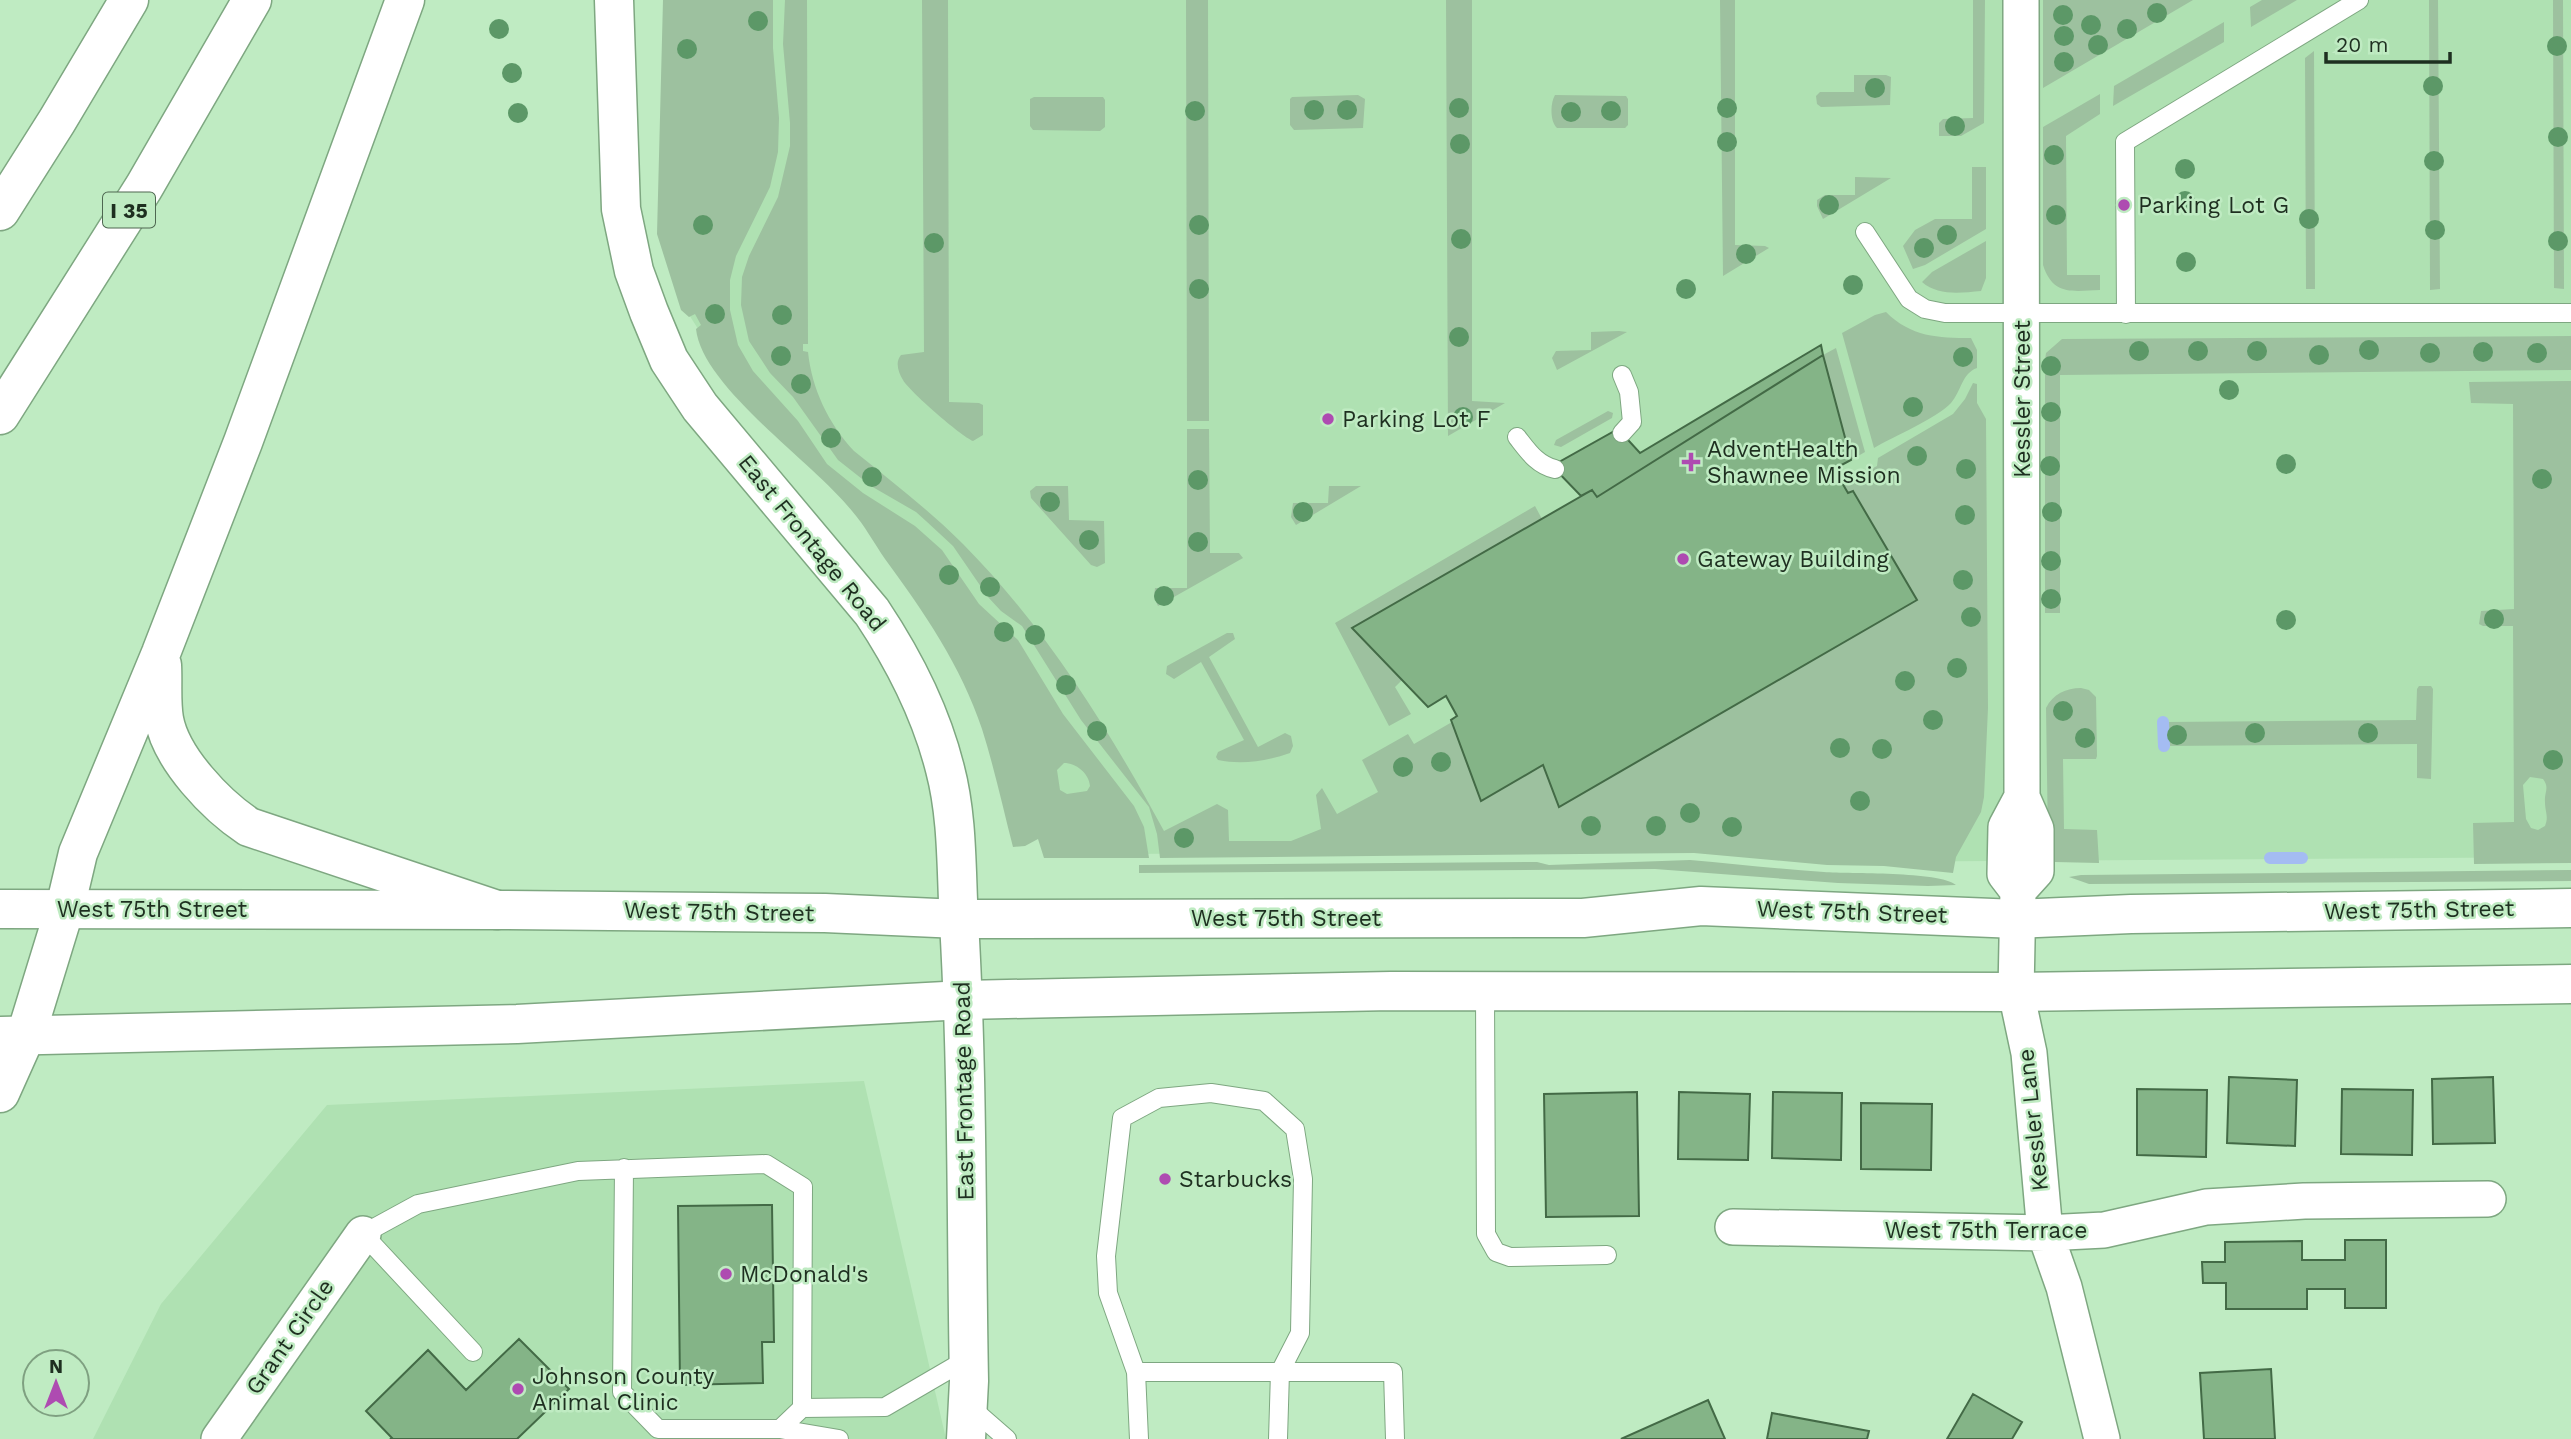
<svg xmlns="http://www.w3.org/2000/svg" width="2571" height="1439" font-family="'Work Sans',sans-serif">
<style>
.built{fill:#afe1b2}
.green{fill:#9dc19f;fill-rule:evenodd}
.lines{fill:none;stroke-linecap:round;stroke-linejoin:round}
.stream{stroke:#a4bcf2;stroke-width:12}
.building{fill:#84b487;stroke:#436a46;stroke-width:2}
.service-casing{stroke:#7ea781;stroke-width:20}
.minor-casing{stroke:#7ea781;stroke-width:38}
.tertiary-casing{stroke:#7ea781;stroke-width:41}
.secondary-casing{stroke:#7ea781;stroke-width:41}
.motorway-casing{stroke:#7ea781;stroke-width:41}
.service{stroke:#fff;stroke-width:18}
.minor{stroke:#fff;stroke-width:35}
.tertiary{stroke:#fff;stroke-width:38}
.secondary{stroke:#fff;stroke-width:38}
.motorway{stroke:#fff;stroke-width:38}
.tree{fill:#5c9867}
.poi-dot{fill:#ae4bb1;stroke:#bfebc2;stroke-width:2.5}
.labels{text-anchor:middle;dominant-baseline:central;stroke-width:5;stroke-linejoin:round;paint-order:stroke}
.shield{fill:#bfebc2;stroke:#4e6751;stroke-width:2}
.shield-label{font-size:21px;font-weight:bold;fill:#1e2f20}
.poi-label{font-size:23px;fill:#1e2f20;stroke:#bfebc2;text-anchor:start}
.street-label{font-size:23px;fill:#1e2f20;stroke:#bfebc2}
</style>
<rect width="100%" height="100%" fill="#bfebc2"/>
<!-- built -->
<path class="built" d="M671,0H2571V857L1832,862L1695,849L1131,854L1079,838L884,533L737,390L686,310Z
M864,1081L946,1439H93L161,1304L327,1105Z"/>
<!-- green -->
<path class="green" d="M663,0H773V48L779,118L778,152L770,187L736,256L730,280V310L738,345L753,371L798,421L827,464L863,493L915,526L942,550L979,604L1018,640L1063,714L1134,806L1144,827L1149,858H1044L1038,839L1025,846L1013,847C1003,808 994,767 982,729C961,666 924,612 885,559C874,543 865,526 852,511C814,463 702,387 696,329L701,325L695,314L689,317L681,310L657,234ZM1064,763C1076,763 1089,773 1090,786L1087,791L1067,794L1060,790L1057,770Z
M785,0H807L808,344H803V351L808,352C812,389 828,423 854,451C891,481 929,510 963,544C1046,628 1108,728 1164,831L1217,804L1228,810L1229,841H1291L1321,829L1316,795L1322,788L1337,814L1378,792L1362,760L1408,734L1414,744L1452,722L1481,800L1543,765L1559,807L1917,600L1854,491L1848,493L1843,484L1877,466L1878,458L1953,414L1965,399L1973,383L1977,384V403L1986,419L1988,708L1984,797L1981,812L1956,857L1953,873L1884,866L1827,865L1694,853L1160,858L1157,834L1149,807L1081,720L1022,626L1001,611L988,597L953,546L926,521L916,512L871,486L838,460L793,397L770,373L749,341L741,305L742,277L749,256L778,197L790,146V123L783,44Z
M922,0H948L949,402L979,403L983,405V435L973,441C961,436 909,391 903,380C898,372 895,362 901,355L924,352Z
M1186,0H1208L1209,421H1187Z
M1446,0H1472V401L1505,403L1448,436Z
M1720,0H1735V245L1765,246L1769,248L1723,276Z
M1973,0H1985L1984,123L1961,136H1939V123L1943,119L1973,118Z
M2043,0H2193L2043,88Z
M2262,0H2297L2251,27L2250,7Z
M2429,0H2438L2440,289L2430,290Z
M2553,0H2563L2564,289L2554,288Z
M2224,22V42L2113,106L2114,86Z
M2314,51L2315,289H2306L2305,58Z
M1854,75H1886L1891,77L1890,105L1821,107L1817,104L1816,96L1820,92H1854Z
M2100,94V114L2066,136L2067,275H2100V290C2072,291 2053,296 2043,265V127Z
M1358,95L1365,99L1363,128L1294,130L1290,125V99L1292,97Z
M1555,95L1626,96L1628,99V125L1625,128H1557C1550,122 1550,103 1555,95Z
M1034,97H1103L1105,100V127L1100,131L1033,130L1030,126V99Z
M1972,167H1986V229L1925,265L1913,269L1903,246L1915,230L1935,219H1972Z
M1855,177L1891,178L1823,219L1817,206V200L1825,195H1855Z
M1986,241V278L1981,291C1960,293 1938,296 1922,282L1932,272Z
M1886,312C1911,337 1938,338 1971,338L1977,350V368C1962,373 1961,392 1951,403C1936,419 1894,436 1874,448L1842,333L1875,315Z
M1619,331L1627,332L1557,370L1552,358L1556,351L1591,350V332Z
M2571,336V370L2060,375V613H2045V360L2046,353L2062,339Z
M1836,348L1865,452L1851,460L1823,355Z
M2571,381V863L2474,864L2473,823L2514,822L2513,626H2483L2479,624L2481,611L2514,609L2513,404L2471,403L2469,382ZM2530,777L2543,779C2550,788 2544,792 2545,802C2545,812 2549,816 2545,826L2538,830L2531,828L2526,819L2523,785Z
M1608,411L1613,413L1612,418L1561,447L1554,445L1556,440Z
M1187,429H1209L1210,553H1239L1243,558L1158,606L1154,597L1155,588H1187Z
M1036,486H1068L1069,520L1104,521L1105,563L1097,567L1091,565L1031,498L1030,491Z
M1329,486H1361L1296,525L1291,517L1293,503H1328Z
M1535,506L1542,519L1352,628L1402,680L1395,687L1411,714L1389,726L1335,623Z
M1227,633H1233L1235,639L1209,657L1258,747L1285,733L1291,736L1293,746L1290,753C1267,761 1242,765 1218,760L1216,757L1218,752L1244,740L1201,662L1174,679L1166,674L1167,666Z
M2419,686H2431L2433,689L2431,779L2417,778V744L2165,746V722L2416,720L2417,689Z
M2081,688L2089,690L2096,697L2097,756L2096,759H2063L2064,829L2097,830L2099,863L2055,862L2048,840L2046,708C2053,694 2066,688 2081,688Z
M1690,860C1735,864 1779,869 1824,872C1849,874 1939,871 1956,885L1928,886L1838,883L1655,869L1139,873V865L1537,862L1549,865Z
M2571,870V881L2089,884L2069,877L2081,875Z"/>
<g class="lines">
<!-- stream -->
<path class="stream" d="M2163,722L2164,746
M2270,858H2302"/>
</g>
<!-- building -->
<path class="building" d="M1821,345L1823,355L1597,497L1592,490L1581,496L1552,466L1618,429L1640,453Z
M1823,355L1851,460L1834,469L1848,493L1853,491L1917,600L1559,807L1543,765L1481,801L1451,720L1457,716L1446,696L1428,707L1352,628L1592,490L1597,497Z
M2229,1077L2297,1080L2295,1146L2227,1143Z
M2493,1077L2495,1143L2433,1144L2432,1079Z
M2137,1089L2207,1090L2206,1157L2137,1155Z
M2342,1089L2413,1090L2412,1155L2341,1154Z
M1637,1092L1639,1216L1546,1217L1544,1094Z
M1679,1092L1750,1094L1748,1160L1678,1159Z
M1773,1092L1842,1093L1841,1160L1772,1158Z
M1861,1103L1932,1104L1931,1170L1861,1169Z
M772,1205L774,1342H762L763,1383L680,1385L678,1206Z
M2345,1240H2386V1308H2345V1289H2307V1309H2226V1283H2203L2202,1262H2225V1242L2302,1241V1260H2345Z
M519,1339L569,1389L517,1439H390L392,1438L366,1411L428,1350L466,1390Z
M2271,1369L2275,1439H2204L2200,1373Z
M1973,1394L2022,1422L2012,1439H1947Z
M1708,1400L1725,1439H1621Z
M1772,1413L1869,1431L1867,1439H1767Z"/>
<g class="lines">
<!-- service casing -->
<g class="service-casing">
<path id="service" d="M1865,232L1909,299L1925,309L1945,313H2571
M2126,314L2125,142L2359,0
M1622,375L1629,392L1632,422L1622,433
M1517,437C1528,451 1537,465 1555,469
M1485,991L1486,1234L1496,1252L1510,1257L1607,1255
M624,1168L622,1392L658,1429H780L839,1439
M473,1352L363,1234L418,1204L578,1171L766,1164L803,1187L802,1408
M1136,1372L1108,1293L1106,1256L1122,1118L1159,1098L1211,1093L1264,1101L1295,1129L1303,1179L1300,1333L1280,1372L1278,1439
M968,1405L1007,1439
M780,1429L802,1408L885,1407L969,1358
M1139,1439L1136,1372H1393L1395,1439"/>
</g>
<!-- minor casing -->
<g class="minor-casing">
<path id="minor" d="M2022,797L2006,827L2005,874L2018,891L2016,992L2029,1053L2045,1233L2064,1287L2102,1439
M2018,891L2036,871V829L2022,797L2021,0
M1733,1227L2045,1233L2104,1230L2206,1207L2304,1201L2488,1199
M219,1439L363,1234"/>
</g>
<!-- tertiary casing -->
<g class="tertiary-casing">
<path id="tertiary" d="M614,0L621,209L634,271L649,312L669,360L700,407L872,612C904,660 931,713 945,769C958,818 956,871 959,922C968,1075 966,1228 969,1381L966,1439"/>
</g>
<!-- secondary casing -->
<g class="secondary-casing">
<path id="secondary" d="M0,909L497,910L825,913L959,919L1583,918L1701,906L2017,919L2131,914L2571,908
M0,1036L517,1024L964,1000L1391,991L2016,992L2571,984"/>
</g>
<!-- motorway casing -->
<g class="motorway-casing">
<path id="motorway" d="M0,211L57,121L129,0
M0,415L144,187L252,0
M162,665C163,683 161,702 164,719C171,759 217,806 249,827L497,910
M0,1093L26,1035L65,908L78,853L161,653L243,442L405,0"/>
</g>
<!-- service -->
<use href="#service" class="service"/>
<!-- minor -->
<use href="#minor" class="minor"/>
<!-- tertiary -->
<use href="#tertiary" class="tertiary"/>
<!-- secondary -->
<use href="#secondary" class="secondary"/>
<!-- motorway -->
<use href="#motorway" class="motorway"/>
</g>
<!-- trees -->
<g class="tree">
<circle cx="2157" cy="13" r="10"/>
<circle cx="2063" cy="15" r="10"/>
<circle cx="758" cy="21" r="10"/>
<circle cx="2091" cy="25" r="10"/>
<circle cx="499" cy="29" r="10"/>
<circle cx="2127" cy="29" r="10"/>
<circle cx="2064" cy="36" r="10"/>
<circle cx="2098" cy="45" r="10"/>
<circle cx="2557" cy="46" r="10"/>
<circle cx="687" cy="49" r="10"/>
<circle cx="2064" cy="62" r="10"/>
<circle cx="512" cy="73" r="10"/>
<circle cx="2433" cy="86" r="10"/>
<circle cx="1875" cy="88" r="10"/>
<circle cx="1459" cy="108" r="10"/>
<circle cx="1727" cy="108" r="10"/>
<circle cx="1314" cy="110" r="10"/>
<circle cx="1347" cy="110" r="10"/>
<circle cx="1195" cy="111" r="10"/>
<circle cx="1611" cy="111" r="10"/>
<circle cx="1571" cy="112" r="10"/>
<circle cx="518" cy="113" r="10"/>
<circle cx="1955" cy="126" r="10"/>
<circle cx="2558" cy="137" r="10"/>
<circle cx="1727" cy="142" r="10"/>
<circle cx="1460" cy="144" r="10"/>
<circle cx="2054" cy="155" r="10"/>
<circle cx="2434" cy="161" r="10"/>
<circle cx="2185" cy="169" r="10"/>
<circle cx="2185" cy="201" r="10"/>
<circle cx="1829" cy="205" r="10"/>
<circle cx="2056" cy="215" r="10"/>
<circle cx="2309" cy="219" r="10"/>
<circle cx="703" cy="225" r="10"/>
<circle cx="1199" cy="225" r="10"/>
<circle cx="2435" cy="230" r="10"/>
<circle cx="1947" cy="235" r="10"/>
<circle cx="1461" cy="239" r="10"/>
<circle cx="2558" cy="241" r="10"/>
<circle cx="934" cy="243" r="10"/>
<circle cx="1924" cy="248" r="10"/>
<circle cx="1746" cy="254" r="10"/>
<circle cx="2186" cy="262" r="10"/>
<circle cx="1853" cy="285" r="10"/>
<circle cx="1199" cy="289" r="10"/>
<circle cx="1686" cy="289" r="10"/>
<circle cx="715" cy="314" r="10"/>
<circle cx="782" cy="315" r="10"/>
<circle cx="1459" cy="337" r="10"/>
<circle cx="2369" cy="350" r="10"/>
<circle cx="2139" cy="351" r="10"/>
<circle cx="2198" cy="351" r="10"/>
<circle cx="2257" cy="351" r="10"/>
<circle cx="2483" cy="352" r="10"/>
<circle cx="2430" cy="353" r="10"/>
<circle cx="2537" cy="353" r="10"/>
<circle cx="2319" cy="355" r="10"/>
<circle cx="781" cy="356" r="10"/>
<circle cx="1963" cy="357" r="10"/>
<circle cx="2051" cy="366" r="10"/>
<circle cx="801" cy="384" r="10"/>
<circle cx="2229" cy="390" r="10"/>
<circle cx="1913" cy="407" r="10"/>
<circle cx="2051" cy="412" r="10"/>
<circle cx="1463" cy="417" r="10"/>
<circle cx="831" cy="438" r="10"/>
<circle cx="1917" cy="456" r="10"/>
<circle cx="2286" cy="464" r="10"/>
<circle cx="2050" cy="466" r="10"/>
<circle cx="1966" cy="469" r="10"/>
<circle cx="872" cy="477" r="10"/>
<circle cx="2542" cy="479" r="10"/>
<circle cx="1198" cy="480" r="10"/>
<circle cx="1050" cy="502" r="10"/>
<circle cx="1303" cy="512" r="10"/>
<circle cx="2052" cy="512" r="10"/>
<circle cx="1965" cy="515" r="10"/>
<circle cx="1089" cy="540" r="10"/>
<circle cx="1198" cy="542" r="10"/>
<circle cx="2051" cy="561" r="10"/>
<circle cx="949" cy="575" r="10"/>
<circle cx="1963" cy="580" r="10"/>
<circle cx="990" cy="587" r="10"/>
<circle cx="1164" cy="596" r="10"/>
<circle cx="2051" cy="599" r="10"/>
<circle cx="1971" cy="617" r="10"/>
<circle cx="2494" cy="619" r="10"/>
<circle cx="2286" cy="620" r="10"/>
<circle cx="1004" cy="632" r="10"/>
<circle cx="1035" cy="635" r="10"/>
<circle cx="1957" cy="668" r="10"/>
<circle cx="1905" cy="681" r="10"/>
<circle cx="1066" cy="685" r="10"/>
<circle cx="2063" cy="711" r="10"/>
<circle cx="1933" cy="720" r="10"/>
<circle cx="1097" cy="731" r="10"/>
<circle cx="2255" cy="733" r="10"/>
<circle cx="2368" cy="733" r="10"/>
<circle cx="2177" cy="735" r="10"/>
<circle cx="2085" cy="738" r="10"/>
<circle cx="1840" cy="748" r="10"/>
<circle cx="1882" cy="749" r="10"/>
<circle cx="2553" cy="760" r="10"/>
<circle cx="1441" cy="762" r="10"/>
<circle cx="1403" cy="767" r="10"/>
<circle cx="1860" cy="801" r="10"/>
<circle cx="1690" cy="813" r="10"/>
<circle cx="1591" cy="826" r="10"/>
<circle cx="1656" cy="826" r="10"/>
<circle cx="1732" cy="827" r="10"/>
<circle cx="1184" cy="838" r="10"/>
</g>
<!-- markers -->
<g class="poi-dot">
<circle cx="2124" cy="205" r="7"/>
<circle cx="1328" cy="419" r="7"/>
<path d="M1687.5 451.5h7v7h7v7h-7v7h-7v-7h-7v-7h7z"/>
<circle cx="1683" cy="559" r="7"/>
<circle cx="1165" cy="1179" r="7"/>
<circle cx="726" cy="1274" r="7"/>
<circle cx="518" cy="1389" r="7"/>
</g>
<g class="labels">
<!-- shield labels -->
<rect class="shield" x="103" y="192.5" width="52" height="35" rx="5"/>
<g class="shield-label">
<text x="129" y="210">I 35</text>
</g>
<!-- poi labels -->
<g class="poi-label">
<text x="2138" y="205">Parking Lot G</text>
<text x="1342" y="419">Parking Lot F</text>
<text x="1707" y="449">AdventHealth<tspan x="1707" dy="26">Shawnee Mission</tspan></text>
<text x="1697" y="559">Gateway Building</text>
<text x="1179" y="1179">Starbucks</text>
<text x="740" y="1274">McDonald's</text>
<text x="532" y="1376">Johnson County<tspan x="532" dy="26">Animal Clinic</tspan></text>
</g>
<!-- street labels -->
<g class="street-label">
<text transform="translate(2022 399) rotate(-90)">Kessler Street</text>
<text transform="translate(812 543) rotate(51)">East Frontage Road</text>
<text x="152" y="909">West 75th Street</text>
<text transform="translate(2419 910) rotate(-1)">West 75th Street</text>
<text transform="translate(719 912) rotate(1)">West 75th Street</text>
<text transform="translate(1852 912) rotate(2)">West 75th Street</text>
<text x="1286" y="918">West 75th Street</text>
<text transform="translate(964 1091) rotate(-91)">East Frontage Road</text>
<text transform="translate(2033 1120) rotate(-96)">Kessler Lane</text>
<text x="1986" y="1230">West 75th Terrace</text>
<text transform="translate(290 1337) rotate(-55)">Grant Circle</text>
</g>
</g>
<!-- north arrow -->
<g transform="translate(56 1383)"><circle r="33" fill="#bfebc2" stroke="#7fa081" stroke-width="2"/>
<path d="M0-5L12 26L0 18L-12 26Z" fill="#ae4bb1"/>
<text y="-10" font-size="19" font-weight="bold" text-anchor="middle" fill="#1e2f20">N</text>
</g>
<!-- scale -->
<path d="M2326 52v10h124v-10" fill="none" stroke="#1e2f20" stroke-width="3.5"/>
<text x="2336" y="52" font-size="21" fill="#1e2f20" stroke="#bfebc2" stroke-width="5" paint-order="stroke">20 m</text>
</svg>
